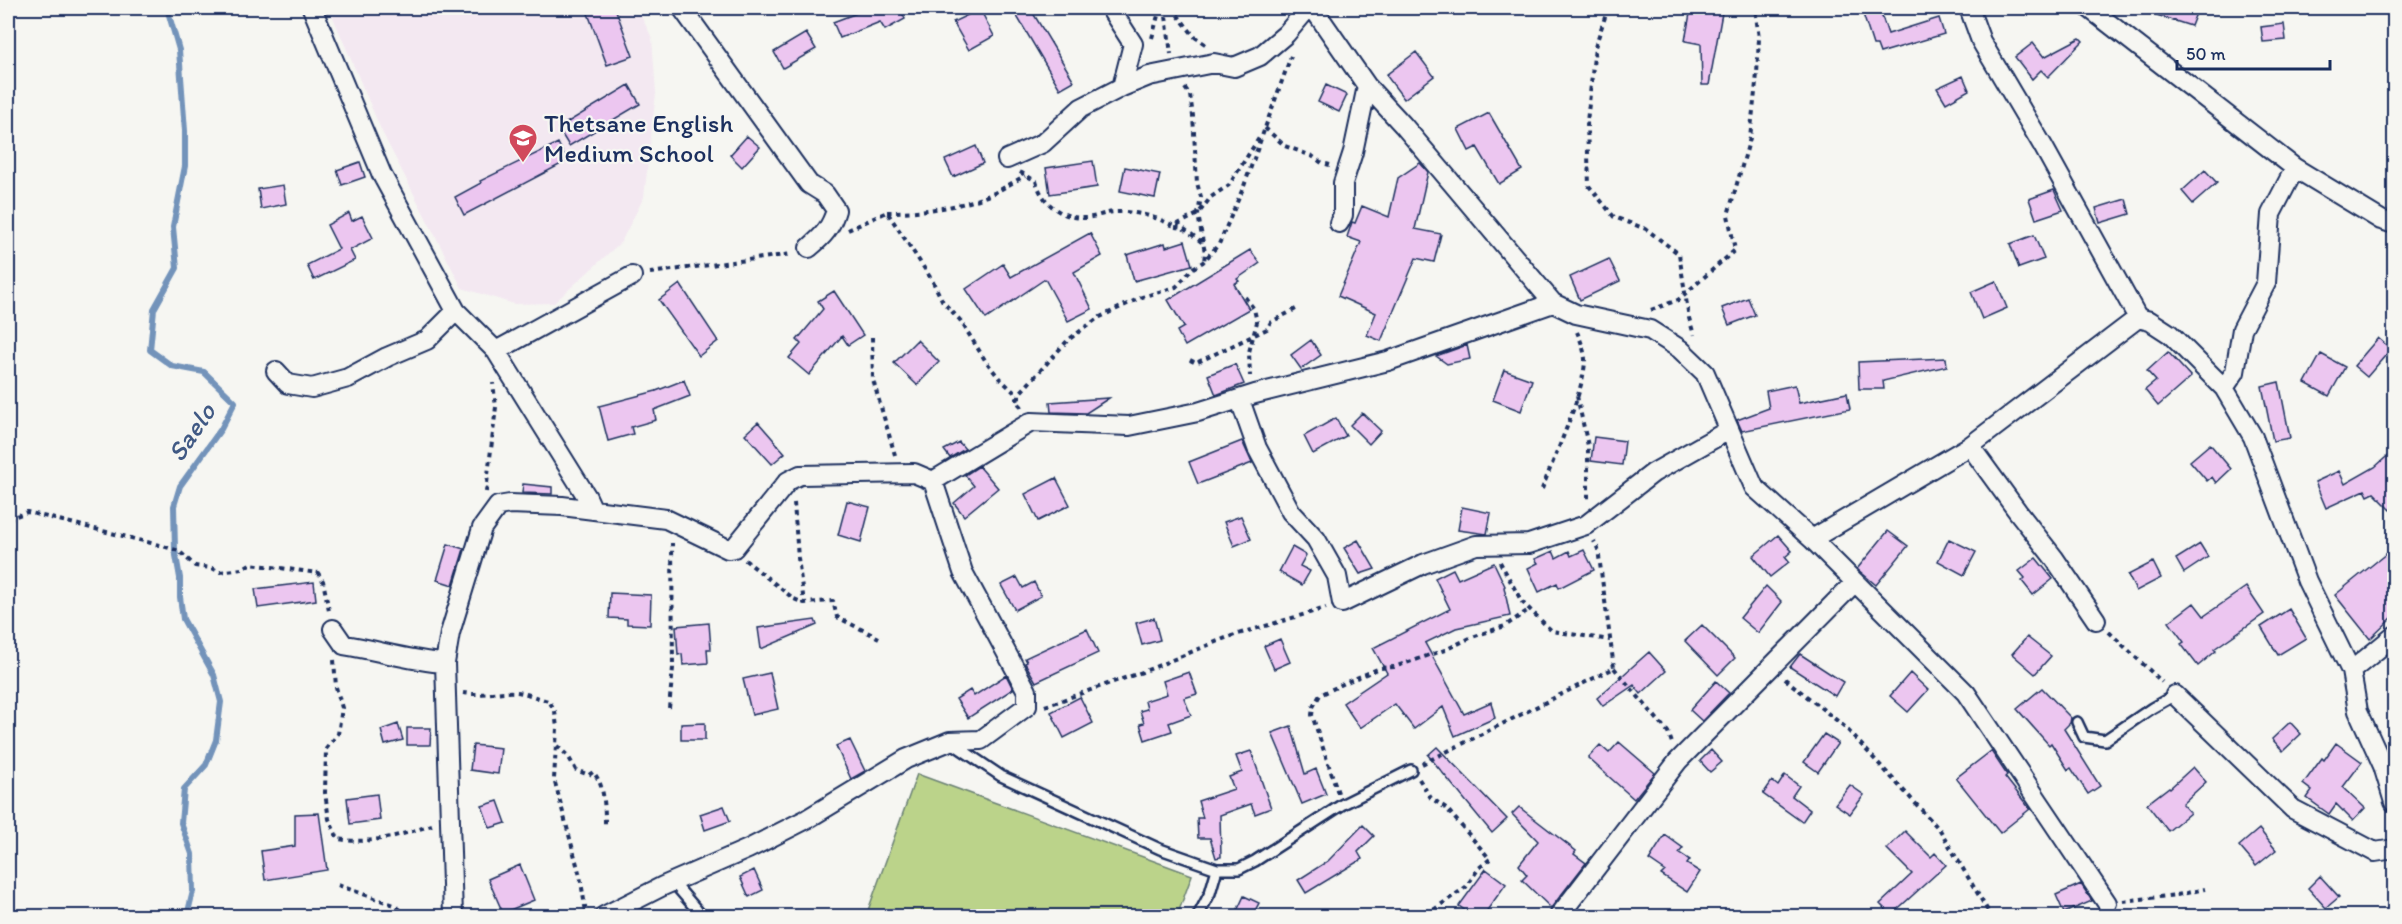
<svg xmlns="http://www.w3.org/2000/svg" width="2402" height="924" font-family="Itim,sans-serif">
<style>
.built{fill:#f3e8f1}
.green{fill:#bbd38a;stroke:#6b8174;stroke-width:1.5}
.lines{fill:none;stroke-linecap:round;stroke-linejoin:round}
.stream{stroke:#7393ba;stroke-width:6}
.building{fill:#ecc6f0;stroke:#1b2f5e;stroke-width:1.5}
.service-casing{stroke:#1b2f5e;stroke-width:14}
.minor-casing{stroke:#1b2f5e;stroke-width:22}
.path{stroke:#1b2f5e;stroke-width:4;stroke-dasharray:4.5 4.5;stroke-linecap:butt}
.service{stroke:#f6f6f2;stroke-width:9}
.minor{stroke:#f6f6f2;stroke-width:18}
.labels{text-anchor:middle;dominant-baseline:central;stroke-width:4.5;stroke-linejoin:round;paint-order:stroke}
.poi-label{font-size:26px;fill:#1b2f5e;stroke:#f6f6f2;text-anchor:start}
.water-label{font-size:27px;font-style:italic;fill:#405984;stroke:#f6f6f2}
</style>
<rect width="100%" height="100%" fill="#f6f6f2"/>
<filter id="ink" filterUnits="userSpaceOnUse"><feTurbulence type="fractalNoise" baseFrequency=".0167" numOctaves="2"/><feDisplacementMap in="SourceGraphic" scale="12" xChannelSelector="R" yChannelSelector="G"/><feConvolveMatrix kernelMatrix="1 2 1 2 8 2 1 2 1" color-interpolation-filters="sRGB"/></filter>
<g filter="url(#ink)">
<!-- built -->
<path class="built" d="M329,8H637L652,38L656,93L644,197L621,242L554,303L514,304L462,288L382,132Z"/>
<!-- green -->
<path class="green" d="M917,774L1192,875L1177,916H866Z"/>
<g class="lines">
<!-- stream -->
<path class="stream" d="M167,8L179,50L185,131V166L173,227L177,268L154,309L150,350L172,366L204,372L235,402L221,429L180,486L174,506L175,550L180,578V597L183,619L214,675L221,702L216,740L206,765L184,789L181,823L192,854L193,891L187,916"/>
</g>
<!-- building -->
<path class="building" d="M586,8H615L633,56L607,65Z
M870,8H914V9L902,13L905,19L885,30L880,22L840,38L833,22Z
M1024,8H1030L1074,81L1060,89L1015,13Z
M1691,8L1722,13L1709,85H1702L1701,44L1685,41Z
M1879,8L1888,34L1939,18L1944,34L1880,53L1877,45H1873L1863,14Z
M2144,8H2198L2191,26L2144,11Z
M980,9L994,36L969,50L953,22Z
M2284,24L2286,40L2263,42L2261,27Z
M806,33L816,49L783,68L774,52Z
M2080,38L2083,41L2048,77L2041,70L2032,79L2015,57L2033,43L2044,57Z
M1416,52L1434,76L1404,99L1386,75Z
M1963,76L1969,90L1946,103L1937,88Z
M629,85L640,104L569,146L558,128Z
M1326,85L1347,95L1339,112L1318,102Z
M1489,113L1522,170L1499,184L1477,147L1469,151L1458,129Z
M747,136L760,147L742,167L730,155Z
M558,143L567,161L464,215L455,197L481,183L480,181Z
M976,146L983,163L953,177L945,160Z
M1093,161L1097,187L1050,194L1046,168Z
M360,162L365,177L342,185L337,170Z
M1420,163L1428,172L1415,229L1441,234L1434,262L1416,258L1381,341L1367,335L1376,313L1338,296L1361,242L1347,237L1352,222L1355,223L1362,206L1389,217L1398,178Z
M1125,167L1160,174L1155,198L1120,191Z
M2205,170L2217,183L2193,204L2182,191Z
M283,185L286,204L261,209L258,189Z
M2054,190L2063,210L2036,219L2029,199Z
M2126,199L2130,214L2100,223L2096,208Z
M349,213L352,221L362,216L373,238L350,250L355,260L314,280L307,265L339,249L327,225Z
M1090,233L1102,256L1074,272L1092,309L1068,321L1045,279L986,319L966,289L1003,264L1011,277Z
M2034,235L2044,259L2019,268L2010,244Z
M1185,241L1192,265L1134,281L1127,255L1165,243L1166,247Z
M1250,250L1260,263L1237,279L1239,281L1234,284L1249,309L1185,346L1177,331L1184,327L1168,300Z
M1609,259L1620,281L1580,300L1570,277Z
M1996,281L2007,308L1982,319L1971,292Z
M680,284L718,341L699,356L659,300Z
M834,291L863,335L848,345L842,336L809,375L789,358L801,344L797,340L823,309L818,301Z
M1748,298L1755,315L1729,325L1722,308Z
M2378,338L2391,349L2367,377L2354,366Z
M917,340L939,362L917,385L894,363Z
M1311,340L1321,355L1301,369L1291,355Z
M1467,345L1470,359L1447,364L1436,356Z
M2168,352L2191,377L2158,406L2145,390L2156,381L2147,371Z
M2321,354L2345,367L2329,396L2305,383Z
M1946,358L1947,366L1883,381L1884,389H1859L1858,362Z
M1235,364L1244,384L1216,395L1208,375Z
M1504,370L1532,380L1521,411L1493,400Z
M684,380L690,396L654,410L656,420L631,427L633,434L608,441L599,406L656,391Z
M2279,382L2290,438L2273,441L2262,386Z
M1795,385L1799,403L1847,393L1850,409L1742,431L1737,420L1769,408L1766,391Z
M1109,398L1086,413L1051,412L1050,402Z
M1362,413L1381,431L1369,444L1350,425Z
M1336,418L1346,436L1313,454L1304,436Z
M758,422L785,453L772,464L745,434Z
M1594,437L1625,441L1622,465L1591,461Z
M1242,441L1252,463L1198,484L1189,462Z
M959,442L965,449L950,458L944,450Z
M2210,444L2231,469L2216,483L2212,477L2207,481L2190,461Z
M2394,450V513L2374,493L2368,496L2365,490L2326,508L2315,482L2339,471L2345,484L2375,467Z
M979,466L998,488L964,516L954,503L974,486L965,475Z
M1056,478L1070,505L1038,521L1025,494Z
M523,484L552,487V494L522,493Z
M847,501L870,507L861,542L838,535Z
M1462,507L1491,513L1487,534L1458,530Z
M1241,516L1251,539L1234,546L1224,522Z
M1888,531L1908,546L1876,585L1857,569Z
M1778,535L1792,551L1785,557L1789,562L1770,577L1753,556Z
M1949,539L1976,552L1964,575L1938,561Z
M1358,540L1375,569L1360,574L1344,548Z
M448,544L464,549L453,585L437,580Z
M2200,544L2208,557L2184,573L2176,559Z
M1292,547L1306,555L1300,566L1310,571L1302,585L1279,572Z
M1584,550L1594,570L1559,588L1557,583L1539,592L1528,568L1538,563L1535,559L1553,551L1556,558L1569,551L1571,556Z
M2387,553L2394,562V616L2370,639L2335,595Z
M2036,558L2053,579L2033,595L2022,581L2025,578L2019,571Z
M2153,562L2161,578L2136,591L2128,575Z
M1494,563L1505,586L1504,587L1510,616L1456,628L1425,643L1464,714L1491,702L1495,718L1455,736L1443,707L1414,729L1395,704L1360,728L1343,703L1387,673L1373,648L1450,609L1435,578L1453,569L1458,579Z
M1017,577L1023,588L1034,582L1041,596L1015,610L1001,585Z
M314,582L316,600L258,608L255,589Z
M1766,586L1782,602L1758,633L1740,618Z
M2246,587L2264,614L2214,649L2216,651L2198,666L2181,644L2184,642L2169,622L2194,603L2204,616Z
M610,593L651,595L650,625L627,624V619L609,618Z
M2289,609L2306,638L2278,655L2261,627Z
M1154,618L1160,640L1142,645L1136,623Z
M815,620L817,625L761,649L758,628Z
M709,623L711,649H707L708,663L683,665L682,654L678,655L676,626Z
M1702,625L1735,658L1718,675L1685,641Z
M1087,629L1098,653L1036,682L1025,663L1027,662L1025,658Z
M2027,637L2051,656L2035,674L2012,654Z
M1280,639L1290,662L1274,669L1264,646Z
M1649,652L1666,671L1641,694L1634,685L1603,706L1597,698Z
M1800,654L1843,682L1835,696L1790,667Z
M1189,672L1197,694L1184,698L1191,715L1169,723L1172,731L1145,740L1140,724L1144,723L1140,711L1147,709L1145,701L1167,694L1163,681Z
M770,673L778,709L752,715L743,679Z
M1910,673L1928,690L1908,712L1890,696Z
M1006,675L1013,689L968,718L956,699L970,690L974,696Z
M1716,681L1729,693L1702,721L1690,710Z
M2042,688L2071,718L2070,723L2064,729L2100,786L2088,794L2071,768L2068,770L2051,743L2049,745L2017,709Z
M1080,697L1093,723L1064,738L1051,712Z
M2290,722L2301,734L2283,751L2272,739Z
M705,723V740H681V724Z
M398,724L403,740L385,745L381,730Z
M1291,726L1305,774L1316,769L1326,794L1302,804L1272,733Z
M407,728H431L430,745H407Z
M1824,734L1838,743L1818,772L1804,762Z
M850,740L865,771L851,779L836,746Z
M1619,742L1655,773L1634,799L1588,758L1600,745L1609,753Z
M2336,743L2362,762L2343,787L2365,808L2353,821L2336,804L2329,814L2307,798L2312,791L2303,784L2322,758L2324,760Z
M473,745L501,748L498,774L470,770Z
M1437,747L1507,819L1492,833L1428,755Z
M1711,750L1722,762L1710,772L1700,761Z
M1251,751L1271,808L1255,814L1251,804L1220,815L1221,857L1216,858L1210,838H1198L1197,818H1203L1198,801L1234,789L1229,777L1242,772L1236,756Z
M1991,751L2007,775L2005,777L2030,809L2000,833L1956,778Z
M2193,767L2206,782L2182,804L2190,813L2168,831L2147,804L2169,787L2170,788Z
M1785,775L1799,786L1792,796L1810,810L1802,822L1763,794L1772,781L1778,786Z
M1850,785L1864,795L1850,814L1835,804Z
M377,794L380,820L350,824L347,798Z
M498,801L506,823L490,828L482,806Z
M724,806L730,821L705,830L700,814Z
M1519,807L1576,851L1574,854L1586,863L1551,908L1522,880L1527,875L1519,865L1538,841L1512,814Z
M319,813L327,870L265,880L261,851L295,846V814Z
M1363,825L1374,836L1358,852L1362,859L1306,893L1298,880L1328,861Z
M2259,829L2276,850L2256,866L2239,846Z
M1905,831L1931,857L1935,853L1946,865L1891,915L1880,904L1912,874L1887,849Z
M1665,835L1683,848L1679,853L1690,860L1687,864L1700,872L1687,892L1661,875L1665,871L1649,860Z
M520,865L534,900L503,913L488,879Z
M1486,869L1506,884L1483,916H1473L1459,906Z
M754,870L763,890L749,897L740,877Z
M2320,876L2339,897L2326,908L2308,888Z
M2081,884L2092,901L2064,913L2056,895Z
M1244,896L1259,903L1252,916L1237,911Z"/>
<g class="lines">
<!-- service casing -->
<g class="service-casing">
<path id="service" d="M2077,722L2084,737L2105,740L2152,708L2175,695
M952,743L1001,776L1160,849L1217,869H1239L1255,861L1343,804L1411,770
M672,881L702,916
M1198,916L1210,893L1217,869"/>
</g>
<!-- minor casing -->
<g class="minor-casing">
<path id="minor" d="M312,8L382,175L456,311L496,351L587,497L593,510
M682,8L809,184L825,194L836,210C831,228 823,236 809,248
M1110,8L1133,44L1122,87
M1313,8L1367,86L1403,125L1553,303
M1969,8L1981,41L2043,146L2138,318L2150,321L2170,334L2224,388L2253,437L2307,581L2351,671L2358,711L2383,766L2394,802
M2089,8L2295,168L2381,220L2394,224
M1007,159L1043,143L1081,108L1122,87L1149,76L1214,63L1234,67L1260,56L1286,34L1308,8
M1339,223L1343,215V183L1353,152L1367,86
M496,351L632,276
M276,371L288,384L312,388L348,378L387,357L427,340L456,311
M2224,388L2235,372L2242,329L2266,283L2271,214L2295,168
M1240,400L1257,448L1291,512L1316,539L1337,576L1342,603L1423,564L1476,545L1529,544L1586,525L1653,473L1729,430
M1970,446L2018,512L2054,558L2096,620
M1812,539L1966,693L2107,903
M333,629L344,645C378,650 410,661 445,663
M2351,671L2394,636
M2175,695L2293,809L2375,852L2394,849
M453,916L445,663L450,633L482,528L498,506L510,504L562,506L666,519L728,549L734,548L788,481L800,475L914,473L933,481L1031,422L1129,426L1198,412L1255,394L1388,361L1553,303L1576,314L1650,330L1680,349L1705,373L1754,487L1812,539L1970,446L2138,318
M604,916L663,886L748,849L807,819L906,759L950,741L981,740L1027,706V691L963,572L933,481
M1559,916L1678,761L1855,582"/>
</g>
<!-- path -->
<path class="path" d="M1169,8L1166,16L1171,54
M1172,8L1195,37L1208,46
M1608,8L1595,47L1587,122L1589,186L1614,217L1646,229L1679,254L1689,318L1694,335
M1152,38L1160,8
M1185,88L1190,95L1193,116L1197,183L1201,197L1198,214L1203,243
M1265,128L1285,146L1312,156L1322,163L1330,165
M1020,172L1036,181C1042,203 1061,218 1084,218C1094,218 1105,212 1116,212C1137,211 1156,217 1174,226L1198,214L1211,197L1229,185L1259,138
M887,212C923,212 958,208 992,194C1003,189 1014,181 1025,176
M1175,227L1183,228L1203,243L1205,252L1204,262
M848,230L887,212L932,280L943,302L960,320L985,360L999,378L1014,392L1018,401
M650,273L792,254
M1245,297L1254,309L1257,322L1249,352L1250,376
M1651,310L1678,300L1735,250L1728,215L1750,138L1757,74L1759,38L1755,8
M872,337L873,380L895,455
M1190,360L1196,363L1267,329L1271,322L1296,309
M1577,396L1588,446V500
M1022,407L1019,404V394L1068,340L1098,318L1142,297L1176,287L1193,268L1203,262L1219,244L1244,186L1291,56
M1542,489C1554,457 1585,391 1585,359C1584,349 1581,341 1577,332
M486,492L496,407L493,383
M794,503L798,558L804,603
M8,519L27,512L163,546L179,551L195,566L212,568L220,572L242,569L250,564L318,573L323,581L329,611
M745,560L794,599L804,603L833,601L837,617L879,638
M1500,562L1522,602L1552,631L1610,640
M2109,632L2162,682
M334,660L336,687L342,708L338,734L326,749L325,793L329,819L338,839C372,845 400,835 432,825
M1614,668L1668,732L1672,743
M1785,679L1845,727L1940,830L1991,916
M463,693C482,696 497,691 516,692C527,693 539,699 549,701L555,711L557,728L554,779L580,876L586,912
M1045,706L1145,671L1228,637L1326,608
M669,708L673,668L672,543
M557,746L568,756L576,770L589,775L593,772C605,785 605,808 605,825
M1422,764L1614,668L1598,549L1594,541
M1419,779L1431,798L1446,808L1490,859L1479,868L1466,887L1429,913L1430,916
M1338,793L1312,715L1313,707L1320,695L1349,681L1380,668L1394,667L1445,650L1472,637L1505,626L1530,609
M338,885L394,905L409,916
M2123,901L2177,895L2205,889
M2076,916L2090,911"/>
<!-- service -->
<use href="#service" class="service"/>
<!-- minor -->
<use href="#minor" class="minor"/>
</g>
</g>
<!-- icons -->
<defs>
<g id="school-pin" transform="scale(1.5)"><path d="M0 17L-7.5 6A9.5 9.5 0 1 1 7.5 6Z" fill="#d1495b" stroke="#f6f6f2"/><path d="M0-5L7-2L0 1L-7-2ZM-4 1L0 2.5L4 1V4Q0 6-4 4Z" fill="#fff"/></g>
</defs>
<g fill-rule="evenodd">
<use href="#school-pin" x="523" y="138"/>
</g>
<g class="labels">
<!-- poi labels -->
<g class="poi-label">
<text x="544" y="123">Thetsane English<tspan x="544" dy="30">Medium School</tspan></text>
</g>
<!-- water labels -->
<g class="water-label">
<text transform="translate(191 432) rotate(-56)">Saelo</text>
</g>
</g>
<!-- margin -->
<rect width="2402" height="924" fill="none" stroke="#f6f6f2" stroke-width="30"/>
<rect x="15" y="15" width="2372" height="894" fill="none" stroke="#1b2f5e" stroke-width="2" filter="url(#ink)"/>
<!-- scale -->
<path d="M2177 60v9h153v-9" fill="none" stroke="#1b2f5e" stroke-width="3"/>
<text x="2186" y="60" font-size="18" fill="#1b2f5e" stroke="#f6f6f2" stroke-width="4.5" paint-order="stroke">50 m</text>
</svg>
